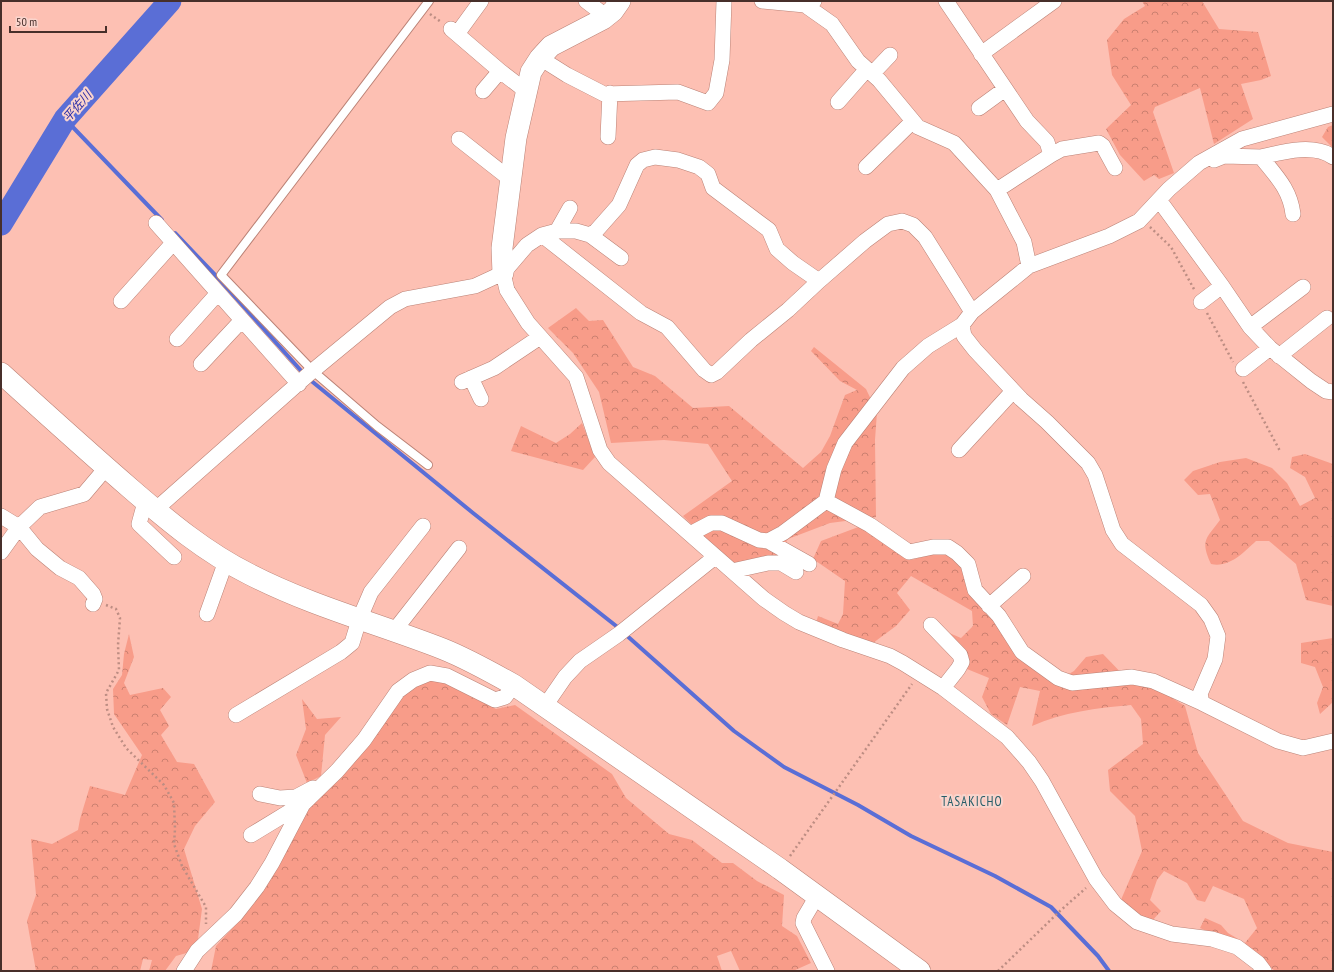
<svg xmlns="http://www.w3.org/2000/svg" width="1334" height="972" font-family="'PT Sans Narrow','Noto Sans JP',sans-serif">
<style>
.forest{fill:url(#forest-crowns)}
.lines{fill:none;stroke-linecap:round;stroke-linejoin:round}
.stream{stroke:#5a6ed6;stroke-width:4}
.river{stroke:#5a6ed6;stroke-width:23}
.lane-casing{stroke:#bb8276;stroke-width:10}
.street-casing{stroke:#bb8276;stroke-width:16}
.secondary-casing{stroke:#bb8276;stroke-width:22}
.path{stroke:#bd8d83;stroke-width:2.5;stroke-dasharray:2 3;stroke-linecap:butt}
.lane{stroke:#fff;stroke-width:8}
.street{stroke:#fff;stroke-width:15}
.secondary{stroke:#fff;stroke-width:21}
.labels{text-anchor:middle;dominant-baseline:central;stroke-width:4;stroke-linejoin:round;paint-order:stroke}
.water-label{font-size:12px;font-style:italic;fill:#292ba6;stroke:#fad4cc}
.quarter-label{font-size:13px;letter-spacing:1px;fill:#265d68;stroke:#fad4cc}
</style>
<defs>
<pattern id="forest-crowns" width="20" height="18" patternUnits="userSpaceOnUse"><rect width="20" height="18" fill="#f89c89"/><path d="M2 6a3 3 0 1 1 6 0M12 15a3 3 0 1 1 6 0" fill="none" stroke="#cb8070"/></pattern>
</defs>
<rect width="100%" height="100%" fill="#fdc0b3"/>
<!-- forest -->
<path class="forest" d="M1142,1H1202L1219,29L1258,32L1271,76L1261,80L1241,84L1253,119L1214,144L1200,88L1155,107L1153,112L1174,173L1159,179L1154,175L1144,181L1120,155L1106,129L1131,105L1112,75L1107,40L1124,19L1145,6Z
M1333,125V148L1322,137L1328,127Z
M576,308L589,321L603,320L633,367L655,376L693,408L729,406L803,468L821,452L830,436L845,395L857,390L840,381L811,351L814,347L866,389L877,412L875,440L876,517L830,523L788,539L778,556L734,564L714,547L683,516L732,481L708,444L664,440L611,443L599,392L573,353L548,328Z
M582,423L595,457L583,470L511,451L521,426L556,443L570,434Z
M1305,454L1333,464V606L1306,600L1296,564L1269,541H1256C1244,552 1230,568 1211,564C1200,540 1206,539 1220,520L1210,494L1198,495L1184,480L1193,471L1220,462L1246,458L1272,468L1287,483L1300,506L1315,498L1305,477L1290,468L1292,457Z
M861,526L911,560L941,552L954,557L1053,683L1074,671L1086,657L1103,654L1130,682L1154,687L1185,706L1198,753L1243,821L1288,843L1333,852V971H1275L1252,951L1200,928L1205,918L1221,925L1228,933L1245,943L1257,928L1244,899L1213,886L1205,902L1197,900L1187,883L1164,871L1157,880L1150,900L1161,911L1151,922L1120,902L1142,851L1135,816L1110,791L1108,770L1143,744L1141,719L1131,705C1097,708 1063,712 1032,726L1040,691L1020,687L1007,725L991,714L982,697L989,678L967,669L969,657L947,632L961,638L973,626L972,611L911,576L897,593L910,610L896,626L873,643L816,623L818,616L838,624L843,614L845,581L813,559L821,541Z
M129,634L134,657L124,683L130,695L163,688L171,697L160,710L169,726L161,735L177,762L194,764L215,802L195,826L184,849L202,909L198,939L190,952L176,956L165,971H149L152,960L143,959L140,971H36L27,921L36,895L31,839L52,844L78,830L80,819L90,786L125,795L142,755L114,714L113,689L122,675L124,654Z
M1333,638V702L1320,714L1317,703L1323,687L1315,667L1301,663V643Z
M430,679L450,683L496,709L515,705L612,774L626,798L669,834L692,840L722,863H733L757,881L784,895L782,926L797,936L811,963L793,971H740L731,951L717,956L722,971H211L216,946L248,911L309,806L404,694Z
M302,699L317,719L341,717L325,735L321,776L307,783L296,755L306,729Z"/>
<g class="lines">
<!-- stream -->
<path class="stream" d="M65,119L162,220
M175,233L219,279L304,374
M309,379L473,513L620,629
M625,634L734,731L784,767L858,805L911,836L995,876L1051,907L1098,956L1109,971"/>
<!-- river -->
<path class="river" d="M1,224L65,119L170,1"/>
<!-- lane casing -->
<g class="lane-casing">
<path id="lane" d="M428,465L377,426L313,371L221,275L429,1"/>
</g>
<!-- street casing -->
<g class="street-casing">
<path id="street" d="M586,1L607,17
M762,1L805,5L814,1
M946,1L1027,121L1047,142L1051,155L997,190
M805,5L832,24L858,61L879,80L918,127L954,143L997,190L1024,242L1029,266
M451,29L500,71L526,91
M457,34L481,1
M981,54L1054,1
M540,58L567,75L604,94L678,92L708,103L716,93L722,60L724,1
M872,74L890,55
M483,91L500,71
M838,102L867,69
M979,108L1005,89
M608,137L610,93
M459,139L510,179
M1051,155L1062,149L1099,143L1103,146L1115,168
M1261,157C1282,152 1314,143 1333,157
M1214,160L1224,156L1261,157C1276,176 1290,189 1293,214
M866,167L913,121
M1159,200L1222,286L1250,327L1270,348L1311,381L1326,391L1333,392
M156,223L299,384
M557,231L570,208
M542,235L641,313L667,327L704,370L711,375L717,372L751,340L788,310L819,281
M590,235L621,258
M503,273L507,290L528,323L576,377L600,450L609,463L764,599L784,613L799,622L843,640L890,656L903,663L943,688L1007,737L1029,762L1042,781L1096,879L1115,904L1137,922L1172,934L1212,939L1237,947L1258,963L1264,971
M121,301L173,243
M1201,302L1222,286
M962,325L964,336L975,350L1021,399L1047,422L1088,463L1095,475L1113,530L1122,544L1201,605L1211,619L1218,636L1215,659L1200,694L1202,703L1278,741L1303,748L1333,741
M1250,327L1303,287
M177,339L218,293
M1279,356L1327,318
M201,364L242,320
M1243,369L1270,348
M471,378L481,399
M462,382L494,368L540,337
M959,450L1013,391
M826,501L870,525L909,552L933,547H948L957,553L968,564L975,590L999,616L1022,652L1058,678L1072,683L1132,677L1153,681L1202,703
M145,502L139,524L174,557
M155,510L310,373L390,307L405,299L475,286L503,273L527,245L542,235L557,231H576L590,235L596,231L619,205L637,165L643,160L655,157L678,160L699,167L708,174L713,188L769,230L777,249L793,263L819,281L865,241L888,224L902,221L913,225L925,237L972,312
M1,516L19,527L37,549L60,568L79,578L93,594L95,599L93,604
M690,534L711,523H722L759,540L768,541L783,533L826,501L834,469L845,443L903,368L928,346L962,325L972,312L1029,266L1109,236L1139,221L1169,189L1199,163L1242,139L1333,114
M768,541L809,564
M1,552L19,527L40,507L84,494L106,468
M732,571L768,563H781L796,572
M989,606L1023,576
M207,614L226,561
M931,625L960,655L962,662L958,669L943,688
M394,631L459,548
M545,706L565,677L580,661L619,634L715,557
M236,715L341,652L352,643L359,620L371,592L423,526
M260,794L280,798L296,797L313,788
M251,835L302,804
M817,896L804,918L803,923L827,971
M184,971L197,951L236,914L257,887L272,863L303,804L337,771L364,740L398,691L413,680L430,673L447,676L495,700L505,697L514,685"/>
</g>
<!-- secondary casing -->
<g class="secondary-casing">
<path id="secondary" d="M503,273L502,248L516,138L531,72L540,58L551,46L603,19L613,11L620,1
M1,373C44,412 87,451 131,489C168,521 205,552 249,574C311,606 379,624 443,649C468,659 491,672 514,685L780,869L920,971"/>
</g>
<!-- path -->
<path class="path" d="M430,14L441,22
M1150,227L1171,247L1195,291
M1207,313L1233,362
M1243,382L1280,451
M106,605L116,609L120,618L118,645L119,670L106,693L107,709L113,727L126,748L164,785L174,803L175,829L174,844L182,866L206,907V924
M790,856L912,684
M998,971L1061,910L1086,888"/>
<!-- lane -->
<use href="#lane" class="lane"/>
<!-- street -->
<use href="#street" class="street"/>
<!-- secondary -->
<use href="#secondary" class="secondary"/>
</g>
<g class="labels">
<!-- water labels -->
<g class="water-label">
<text transform="translate(77 106) rotate(-49)">平佐川</text>
</g>
<!-- quarter labels -->
<g class="quarter-label">
<text x="972" y="801">TASAKICHO</text>
</g>
</g>
<!-- border -->
<rect width="1334" height="972" fill="none" stroke="#472f2a" stroke-width="4"/>
<!-- scale -->
<path d="M10 26v6h96v-6" fill="none" stroke="#472f2a" stroke-width="2"/>
<text x="16" y="26" font-size="12" fill="#472f2a" stroke="#fad4cc" stroke-width="3" paint-order="stroke">50 m</text>
</svg>
